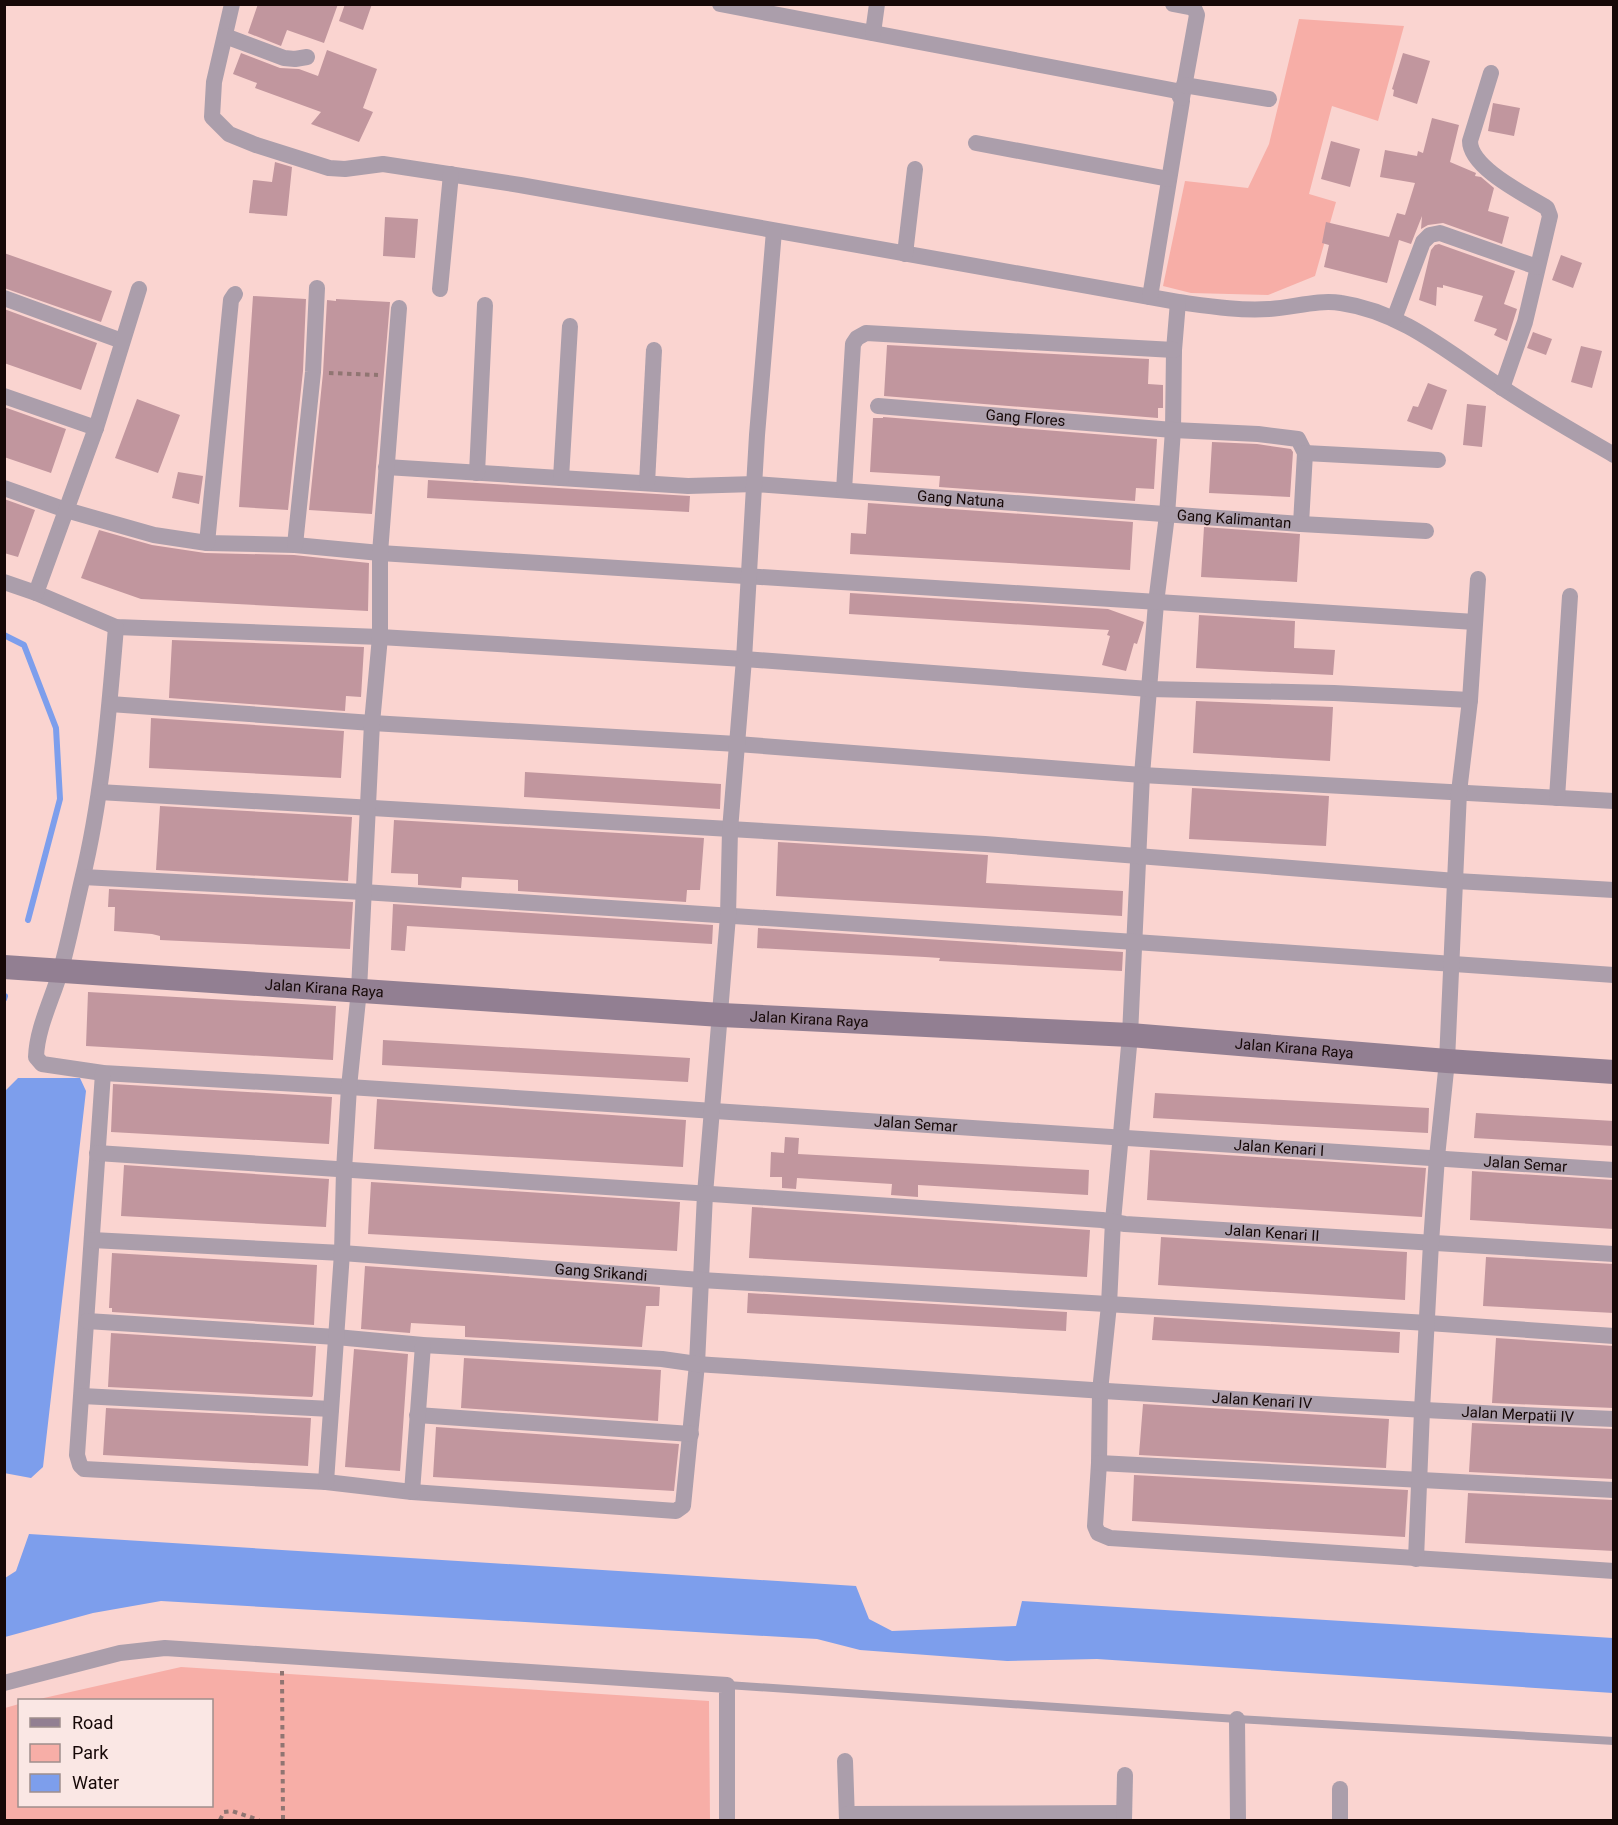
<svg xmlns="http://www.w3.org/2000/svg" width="1618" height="1825" font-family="Roboto,sans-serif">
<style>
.green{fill:#f7aea7}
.water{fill:#7d9eec}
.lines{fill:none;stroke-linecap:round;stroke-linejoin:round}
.stream{stroke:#7d9eec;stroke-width:6}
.building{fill:#c1969e}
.path{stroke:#907572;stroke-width:4;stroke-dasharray:4.5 4.5;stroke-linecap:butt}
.lane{stroke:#ab9eab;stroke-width:8}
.street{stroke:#ab9eab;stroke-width:16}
.secondary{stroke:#927f92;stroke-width:24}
.labels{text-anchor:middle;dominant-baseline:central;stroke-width:6;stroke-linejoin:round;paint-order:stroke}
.street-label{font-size:15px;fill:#160807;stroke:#fae7e4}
</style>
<rect width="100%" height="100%" fill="#fad4d0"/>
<!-- green -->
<path class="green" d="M1299,19L1404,26L1378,121L1332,106L1309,194L1336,202L1315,276L1268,295L1191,293L1163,286L1185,181L1248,188L1269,144Z
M181,1667L709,1701L710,1820H5V1708L19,1704L20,1806H212V1700H35Z"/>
<!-- water -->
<path class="water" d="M18,1078H80L86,1091L43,1467L31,1478L4,1473V1097L6,1090Z
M29,1534L856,1586L869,1619L892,1631L1016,1626L1022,1601L1613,1638V1693L1097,1659L1007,1661L860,1650L817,1639L161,1601L93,1613L5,1637V1578L16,1571Z"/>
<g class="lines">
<!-- stream -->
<path class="stream" d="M4,635L24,645L56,728L60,799L28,920
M4,999L5,996"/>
</g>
<!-- building -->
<path class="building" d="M258,4H338L324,43L287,30L281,46L248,33Z
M345,4H372L363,30L339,21Z
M327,50L377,69L363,108L373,112L359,142L311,124L321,112L255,88L257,83L233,74L241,53L280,68L299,69L318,76Z
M1403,53L1430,61L1417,104L1393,96L1394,90L1392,89Z
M1493,103L1520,108L1514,136L1488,131Z
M1432,118L1459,125L1450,162L1476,173L1475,176L1481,177L1494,188L1488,211L1509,217L1502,244L1443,223L1428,225L1421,229L1422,216L1411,244L1399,240L1387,283L1324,267L1329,245L1322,243L1326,222L1389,237L1397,213L1405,215L1415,183L1380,177L1385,150L1417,156L1418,151L1423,153Z
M1331,141L1360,149L1350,187L1321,179Z
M275,162L292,167L287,216L249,213L253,180L272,182Z
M385,217L418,219L415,258L383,256Z
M1439,244L1515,271L1504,304L1517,309L1507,341L1494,335L1497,329L1474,321L1483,296L1443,285V288L1437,287L1436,306L1419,300L1431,250L1435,245Z
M4,253L112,291L101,322L4,288Z
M1561,255L1582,263L1573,288L1552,280Z
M253,296L306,299L303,371L288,510L239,507Z
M336,299L390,302L372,514L309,510L323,373L327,300L336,301Z
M4,309L97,343L81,390L4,363Z
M1533,332L1552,339L1546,355L1527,348Z
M887,345L1149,359L1148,384L1163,385V408H1158V418L884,396Z
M1581,346L1602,351L1592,388L1571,382Z
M1428,383L1447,390L1432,430L1407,421L1413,406L1418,407Z
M137,399L180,415L158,473L115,458Z
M1467,404L1486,406L1482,447L1463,445Z
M4,407L66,429L51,473L4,457Z
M883,417L1157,439L1154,489L1136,488L1135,501L939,487L940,476L870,472L873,418H883Z
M1212,442L1257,444L1291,449L1293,452L1290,497L1209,493Z
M178,472L203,476L199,504L172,498Z
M428,480L690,496L689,512L427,498Z
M4,499L35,510L18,557L4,553Z
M868,503L1133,522L1130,570L850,554L851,533L866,534Z
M1204,527L1300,534L1297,582L1201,577Z
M99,530L152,545L205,553L294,555L369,563L368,611L141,599L81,578Z
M850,593L1108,609L1144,622L1137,644L1134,643L1126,671L1102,665L1110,636L1107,635L1109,630L849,614Z
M1199,615L1295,621L1294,648L1335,650L1333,675L1196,668Z
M172,640L364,647L361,697L346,696L345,711L169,698Z
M1196,701L1333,707L1330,761L1193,753Z
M151,718L344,731L341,778L149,768Z
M525,772L721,784L720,809L524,797Z
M1192,788L1329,796L1326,846L1189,839Z
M160,806L352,817L348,881L156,870Z
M394,820L704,838L700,890H687L686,902L518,891V880L462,877L461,888L418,885V874L391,873Z
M778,842L988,855L986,883L1123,891L1122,916L776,896Z
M109,889L353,902L350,949L160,940V936L152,934L114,931L115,907H108Z
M393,904L713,925L712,944L407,926L405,951L391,950Z
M758,928L1123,952L1122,971L939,961L940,958L925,957L757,948Z
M88,992L336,1006L333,1060L86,1046Z
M383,1040L690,1058L688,1082L382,1065Z
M113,1084L332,1097L329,1144L111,1132Z
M1155,1093L1429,1108L1428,1133L1153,1118Z
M377,1099L686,1120L683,1167L374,1149Z
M1476,1113L1614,1121V1146L1474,1138Z
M785,1137L799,1138L798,1154L1089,1170L1088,1195L918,1185V1197L891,1195L892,1184L797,1178L796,1189L782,1188V1177H770L771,1152L784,1153Z
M1150,1150L1426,1168L1422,1217L1147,1200Z
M124,1165L329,1179L326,1227L121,1216Z
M1472,1171L1614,1180V1229L1470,1220Z
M371,1182L680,1202L677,1251L368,1234Z
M752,1207L1090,1230L1087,1277L749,1258Z
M1161,1237L1407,1252L1405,1300L1158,1285Z
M112,1253L317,1265L314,1325L112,1312V1308H109Z
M1486,1257L1614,1264V1313L1483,1306Z
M365,1266L660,1287L659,1306H646L642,1347L465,1337V1326L411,1323L410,1333L361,1329Z
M748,1293L1067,1312L1066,1331L747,1313Z
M1154,1317L1400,1332L1399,1353L1152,1340Z
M111,1333L316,1346L313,1395L312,1397L108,1387Z
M1496,1338L1614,1346V1408L1492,1403Z
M354,1349L408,1354L400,1471L345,1467Z
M464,1358L661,1370L658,1421L461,1408Z
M1143,1404L1389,1419L1386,1468L1139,1455Z
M106,1408L311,1418L308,1466L103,1455Z
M1472,1423L1614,1429V1479L1469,1472Z
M436,1427L679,1444L674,1491L433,1477Z
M1134,1475L1408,1490L1405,1537L1132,1521Z
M1468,1493L1614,1500V1551L1465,1543Z"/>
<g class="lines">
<!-- path -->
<path class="path" d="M329,373L378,375
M282,1671L283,1820
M220,1820L224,1812L232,1811L259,1820"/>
<!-- lane -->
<path class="lane" d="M727,1685L1237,1719L1614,1741"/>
<!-- street -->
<g class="street">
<path d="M232,4L214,82L212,117L229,134L256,145L329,168L345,169L383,164L520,185L1178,302C1208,306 1239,311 1269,309C1292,308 1318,299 1341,303C1403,312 1450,354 1501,387C1537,411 1576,433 1614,455"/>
<path d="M720,4L1177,91L1182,101L1150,297"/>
<path d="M1173,4L1194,8L1197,15L1182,98"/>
<path d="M873,33L877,4"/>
<path d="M225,36L284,58L295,59L307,57"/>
<path d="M1491,73L1470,141C1470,168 1526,195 1547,208L1550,216L1525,322L1502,388"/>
<path d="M1184,85L1269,99"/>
<path d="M976,143L1169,179"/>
<path d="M905,254L915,169"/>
<path d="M440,289L451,174"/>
<path d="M4,298L122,341"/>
<path d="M1178,302L1174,350L1173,430L1167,515L1156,603L1142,775L1130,1035L1113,1221L1109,1305L1100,1391L1099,1463L1095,1526L1098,1533L1110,1538L1614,1571"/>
<path d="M1394,319L1423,242L1430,235L1440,233L1537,267"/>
<path d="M4,396L96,428"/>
<path id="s1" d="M878,406L1173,430L1258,434L1298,439L1305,453L1301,524"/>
<path d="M1305,453L1438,460"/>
<path id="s2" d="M386,467L688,486L755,484L1301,524L1426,531"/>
<path d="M477,473L485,305"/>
<path d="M561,478L570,326"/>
<path d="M647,483L654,350"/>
<path d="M4,488L66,510L154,535L207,543L295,545L380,553L1475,622"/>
<path d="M844,490L853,344L857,338L866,333L1174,350"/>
<path d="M207,543L231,300L235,294"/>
<path d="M295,545L313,372L317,288"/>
<path d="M4,582L36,593L116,627L380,637L744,659L1149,689L1334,693L1470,700"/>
<path d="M36,593L96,428L139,289"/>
<path id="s3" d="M116,627C109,712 102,798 82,880C75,910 69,940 61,969C53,998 37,1027 36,1057L42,1064L103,1073L349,1087L1614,1170"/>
<path d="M110,704L372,723L737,744L1142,775L1614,801"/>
<path d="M99,792L985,844L1456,881L1614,890"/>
<path d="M1557,798L1570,596"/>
<path d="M83,877L363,892L1135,942L1614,975"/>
<path d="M103,1073L77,1455L80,1465L84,1469L326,1482L412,1492L676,1511L683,1506L697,1364L705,1194L728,916L730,830L744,659L757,435L774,231"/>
<path id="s4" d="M97,1153L1102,1220L1125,1224L1614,1254"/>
<path id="s5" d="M92,1240L342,1253L701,1280L1428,1323L1614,1336"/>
<path id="s6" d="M87,1321L336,1337L423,1345L662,1359L697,1364C1002,1384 1308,1406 1614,1419"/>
<path d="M82,1396L331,1409"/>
<path d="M417,1415L691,1434"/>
<path d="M1099,1463L1614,1490"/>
<path d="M326,1482L342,1253L344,1170L349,1087L359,990L372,723L380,637V553L399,308"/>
<path d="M412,1492L423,1345"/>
<path d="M1416,1559L1422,1410L1431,1243L1437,1157L1447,1061L1459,792L1470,700L1478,579"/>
<path d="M4,1683L120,1653L165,1648L727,1685V1820"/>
<path d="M1237,1719L1238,1820"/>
<path d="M845,1761L847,1820"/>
<path d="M1340,1789V1820"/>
<path d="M847,1814L1124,1813"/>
<path d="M1124,1820L1125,1775"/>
</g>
<!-- secondary -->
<path class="secondary" id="s7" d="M4,967L721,1015L1130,1035L1447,1061L1614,1072"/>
</g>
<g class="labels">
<!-- street labels -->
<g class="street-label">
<text stroke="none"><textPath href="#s1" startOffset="148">Gang Flores</textPath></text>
<text stroke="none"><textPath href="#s2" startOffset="576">Gang Natuna</textPath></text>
<text stroke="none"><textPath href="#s2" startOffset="850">Gang Kalimantan</textPath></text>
<text stroke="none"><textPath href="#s7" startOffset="321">Jalan Kirana Raya</textPath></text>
<text stroke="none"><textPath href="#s7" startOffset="807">Jalan Kirana Raya</textPath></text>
<text stroke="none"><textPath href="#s7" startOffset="1293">Jalan Kirana Raya</textPath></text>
<text stroke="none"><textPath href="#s3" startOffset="1324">Jalan Semar</textPath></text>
<text stroke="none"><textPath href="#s3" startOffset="1688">Jalan Kenari I</textPath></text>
<text stroke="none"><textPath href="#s3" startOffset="1935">Jalan Semar</textPath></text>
<text stroke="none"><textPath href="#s4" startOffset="1178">Jalan Kenari II</textPath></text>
<text stroke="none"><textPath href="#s5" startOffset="510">Gang Srikandi</textPath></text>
<text stroke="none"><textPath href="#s6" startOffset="1178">Jalan Kenari IV</textPath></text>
<text stroke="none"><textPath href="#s6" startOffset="1434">Jalan Merpatii IV</textPath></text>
</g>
</g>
<!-- border -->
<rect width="1618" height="1825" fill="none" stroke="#160807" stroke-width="12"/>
<!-- legend -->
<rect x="18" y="1699" width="195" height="108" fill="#fae7e4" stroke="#9f8e8c" stroke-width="1.5"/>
<rect x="30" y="1718" width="30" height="9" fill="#927f92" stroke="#9f8e8c" stroke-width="1.5"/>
<text x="72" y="1729" font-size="18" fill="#160807">Road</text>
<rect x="30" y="1744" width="30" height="18" fill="#f7aea7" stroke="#9f8e8c" stroke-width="1.5"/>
<text x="72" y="1759" font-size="18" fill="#160807">Park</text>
<rect x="30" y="1774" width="30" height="18" fill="#7d9eec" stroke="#9f8e8c" stroke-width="1.5"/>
<text x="72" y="1789" font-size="18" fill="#160807">Water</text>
</svg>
